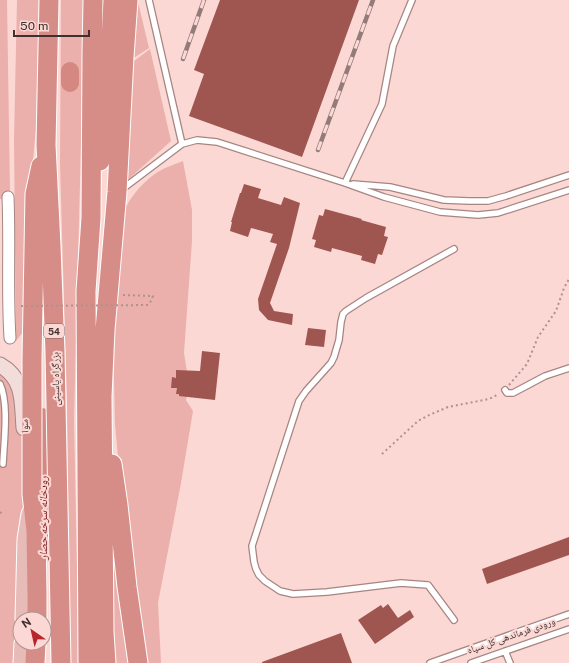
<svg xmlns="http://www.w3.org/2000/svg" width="569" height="663" font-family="'Public Sans','Noto Naskh Arabic',sans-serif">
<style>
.green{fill:#ebb0ab}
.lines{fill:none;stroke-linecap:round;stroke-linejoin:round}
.river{stroke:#d58781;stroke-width:18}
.building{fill:#9f5651}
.lane-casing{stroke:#a68582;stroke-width:8}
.street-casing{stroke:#a68582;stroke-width:13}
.secondary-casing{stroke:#a68582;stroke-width:17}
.primary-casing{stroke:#fff;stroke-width:19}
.highway-casing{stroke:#fff;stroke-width:21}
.path{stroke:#ad928f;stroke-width:2;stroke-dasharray:2 3;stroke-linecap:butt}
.lane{stroke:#fff;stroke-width:5.5}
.street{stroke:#fff;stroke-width:11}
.secondary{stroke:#f3dddb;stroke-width:15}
.primary{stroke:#e7bbb7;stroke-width:17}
.highway{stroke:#d78d87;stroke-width:19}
.rail-casing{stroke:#937b79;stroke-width:4.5}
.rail{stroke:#fcd8d4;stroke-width:3;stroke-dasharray:9;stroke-linecap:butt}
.path-bridge{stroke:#ad928f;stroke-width:2;stroke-dasharray:2 3;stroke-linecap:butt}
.labels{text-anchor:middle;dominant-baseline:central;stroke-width:4;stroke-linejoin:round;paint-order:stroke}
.shield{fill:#fcd8d4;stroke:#776260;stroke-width:1}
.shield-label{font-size:9px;font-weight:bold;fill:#3e302f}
.street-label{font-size:10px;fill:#3e302f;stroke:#fcd8d4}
.water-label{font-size:11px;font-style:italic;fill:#731619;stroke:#fcd8d4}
</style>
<rect width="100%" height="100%" fill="#fcd8d4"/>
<!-- green -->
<path class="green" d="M0,0H7L10,192L2,199H0Z
M17,0H39L36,128L31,182L23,332L16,341L14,139Z
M61,0H83V66L74,419L79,663H70L67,403L60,164Z
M138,2L149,48L129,61Z
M150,49L171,141L121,186L130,64Z
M183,161L192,210V241L184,353L187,372V396L186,400L193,411L181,483L158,603L161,663H144L123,513L115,424L114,378L115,302L122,214C131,196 144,179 163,169C169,166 176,164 183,161Z
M0,370L12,380L22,432L23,502L21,591L18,663H0Z
M109,462L132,663H112Z"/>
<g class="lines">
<!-- river -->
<path class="river" d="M70,83V71
M42,417L43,530"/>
</g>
<!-- building -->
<path class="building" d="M220,0H359L302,157L189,116L204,74L194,70Z
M244,184L261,189L258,198L281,205L284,197L300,203L289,248L270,303L274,311L293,314L292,325L268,320L259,310L258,299L277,244L270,242L273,234L251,228L248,237L230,231L232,222H231L240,193H241Z
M325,209L362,219L361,220L386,227L384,236L388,237L382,255L378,254L375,264L361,260L362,256L332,248L331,252L314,247L316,240L312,239L319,215L323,216Z
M308,328L326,330L324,347L305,345Z
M202,351L220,353L215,400L179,396V394H176L177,388H171L172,377L176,378V370L200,371Z
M569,537V555L487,584L482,569Z
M388,604L398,618L410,610L414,617L375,644L358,620L381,605L383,608Z
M341,633L352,663H262V662Z"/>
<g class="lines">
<!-- lane casing -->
<g class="lane-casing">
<path id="lane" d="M149,0L182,144
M345,183L382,104L393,46L412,0
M353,184L390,187L444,200L469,201H488L506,196L569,175
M121,190L182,144L197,140L217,142L345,183L384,197L440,212L478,215L498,213L569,190
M0,384C9,404 4,441 3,464
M505,390L507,393H513L545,376L569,368
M454,620L428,585L401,583L327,592L293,594L280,591L265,581L259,575L256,569L254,562L252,546L299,401L306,391L331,363L334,357L339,340L341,322L343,314L346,311L366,298L454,249
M505,651L510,663
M430,663L569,614
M471,663L569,629"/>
</g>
<!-- street casing -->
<g class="street-casing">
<path id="street" d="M8,197C10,244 7,291 10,338"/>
</g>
<!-- secondary casing -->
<g class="secondary-casing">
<path id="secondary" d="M0,365C25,379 22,403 24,428"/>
</g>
<!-- primary casing -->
<g class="primary-casing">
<path id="primary" d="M24,619L26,539L30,514
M22,663L23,643"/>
</g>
<!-- highway casing -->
<g class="highway-casing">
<path id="highway" d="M49,0L46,145L51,246L55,352L61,663
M100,161L107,120L113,0
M112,464L118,505L127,587L138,663
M37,619V593L36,531L32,494V359L35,194L41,166
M35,663L36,643
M88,663L86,291L91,218L92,52L93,0
M106,663L104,632L102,396L105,330L117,192L124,57L128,0"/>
</g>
<!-- path -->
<path class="path" d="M123,295L153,296L149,305
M509,385L527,364L538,337L556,311L564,288L569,279
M382,454L418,421L427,416L448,407L489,399L499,394
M0,512L3,515"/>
<!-- lane -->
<use href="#lane" class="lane"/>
<!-- street -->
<use href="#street" class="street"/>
<!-- secondary -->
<use href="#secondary" class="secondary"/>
<!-- primary -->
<use href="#primary" class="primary"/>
<!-- highway -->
<use href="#highway" class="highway"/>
<!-- rail casing -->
<g class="rail-casing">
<path id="rail" d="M183,59L204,0
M318,150L373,0"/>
</g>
<!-- rail -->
<use href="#rail" class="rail"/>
<!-- path-bridge -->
<path class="path-bridge" d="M21,306L149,305"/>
</g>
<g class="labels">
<!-- shield labels -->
<rect class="shield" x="44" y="324" width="20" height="14" rx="3"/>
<g class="shield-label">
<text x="54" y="331">54</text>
</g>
<!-- street labels -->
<g class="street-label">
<text transform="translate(55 379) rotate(-91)">بزرگراه یاسینی</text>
<text transform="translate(24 426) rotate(-95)">سوا</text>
<text transform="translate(511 635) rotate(-19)">ورودی فرماندهی کل سپاه</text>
</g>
<!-- water labels -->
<g class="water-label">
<text transform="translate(43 518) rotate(-90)">رودخانه سرخه حصار</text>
</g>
</g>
<!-- north arrow -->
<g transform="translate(32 631) rotate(326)"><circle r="19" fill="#fcd8d4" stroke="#b09592"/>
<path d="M0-3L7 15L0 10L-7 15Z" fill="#b6262c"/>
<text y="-6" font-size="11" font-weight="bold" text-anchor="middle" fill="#3e302f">N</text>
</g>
<!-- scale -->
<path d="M14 30v6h75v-6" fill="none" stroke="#3e302f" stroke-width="2"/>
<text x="20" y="30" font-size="12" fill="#3e302f" stroke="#fcd8d4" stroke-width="3" paint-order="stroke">50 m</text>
</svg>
